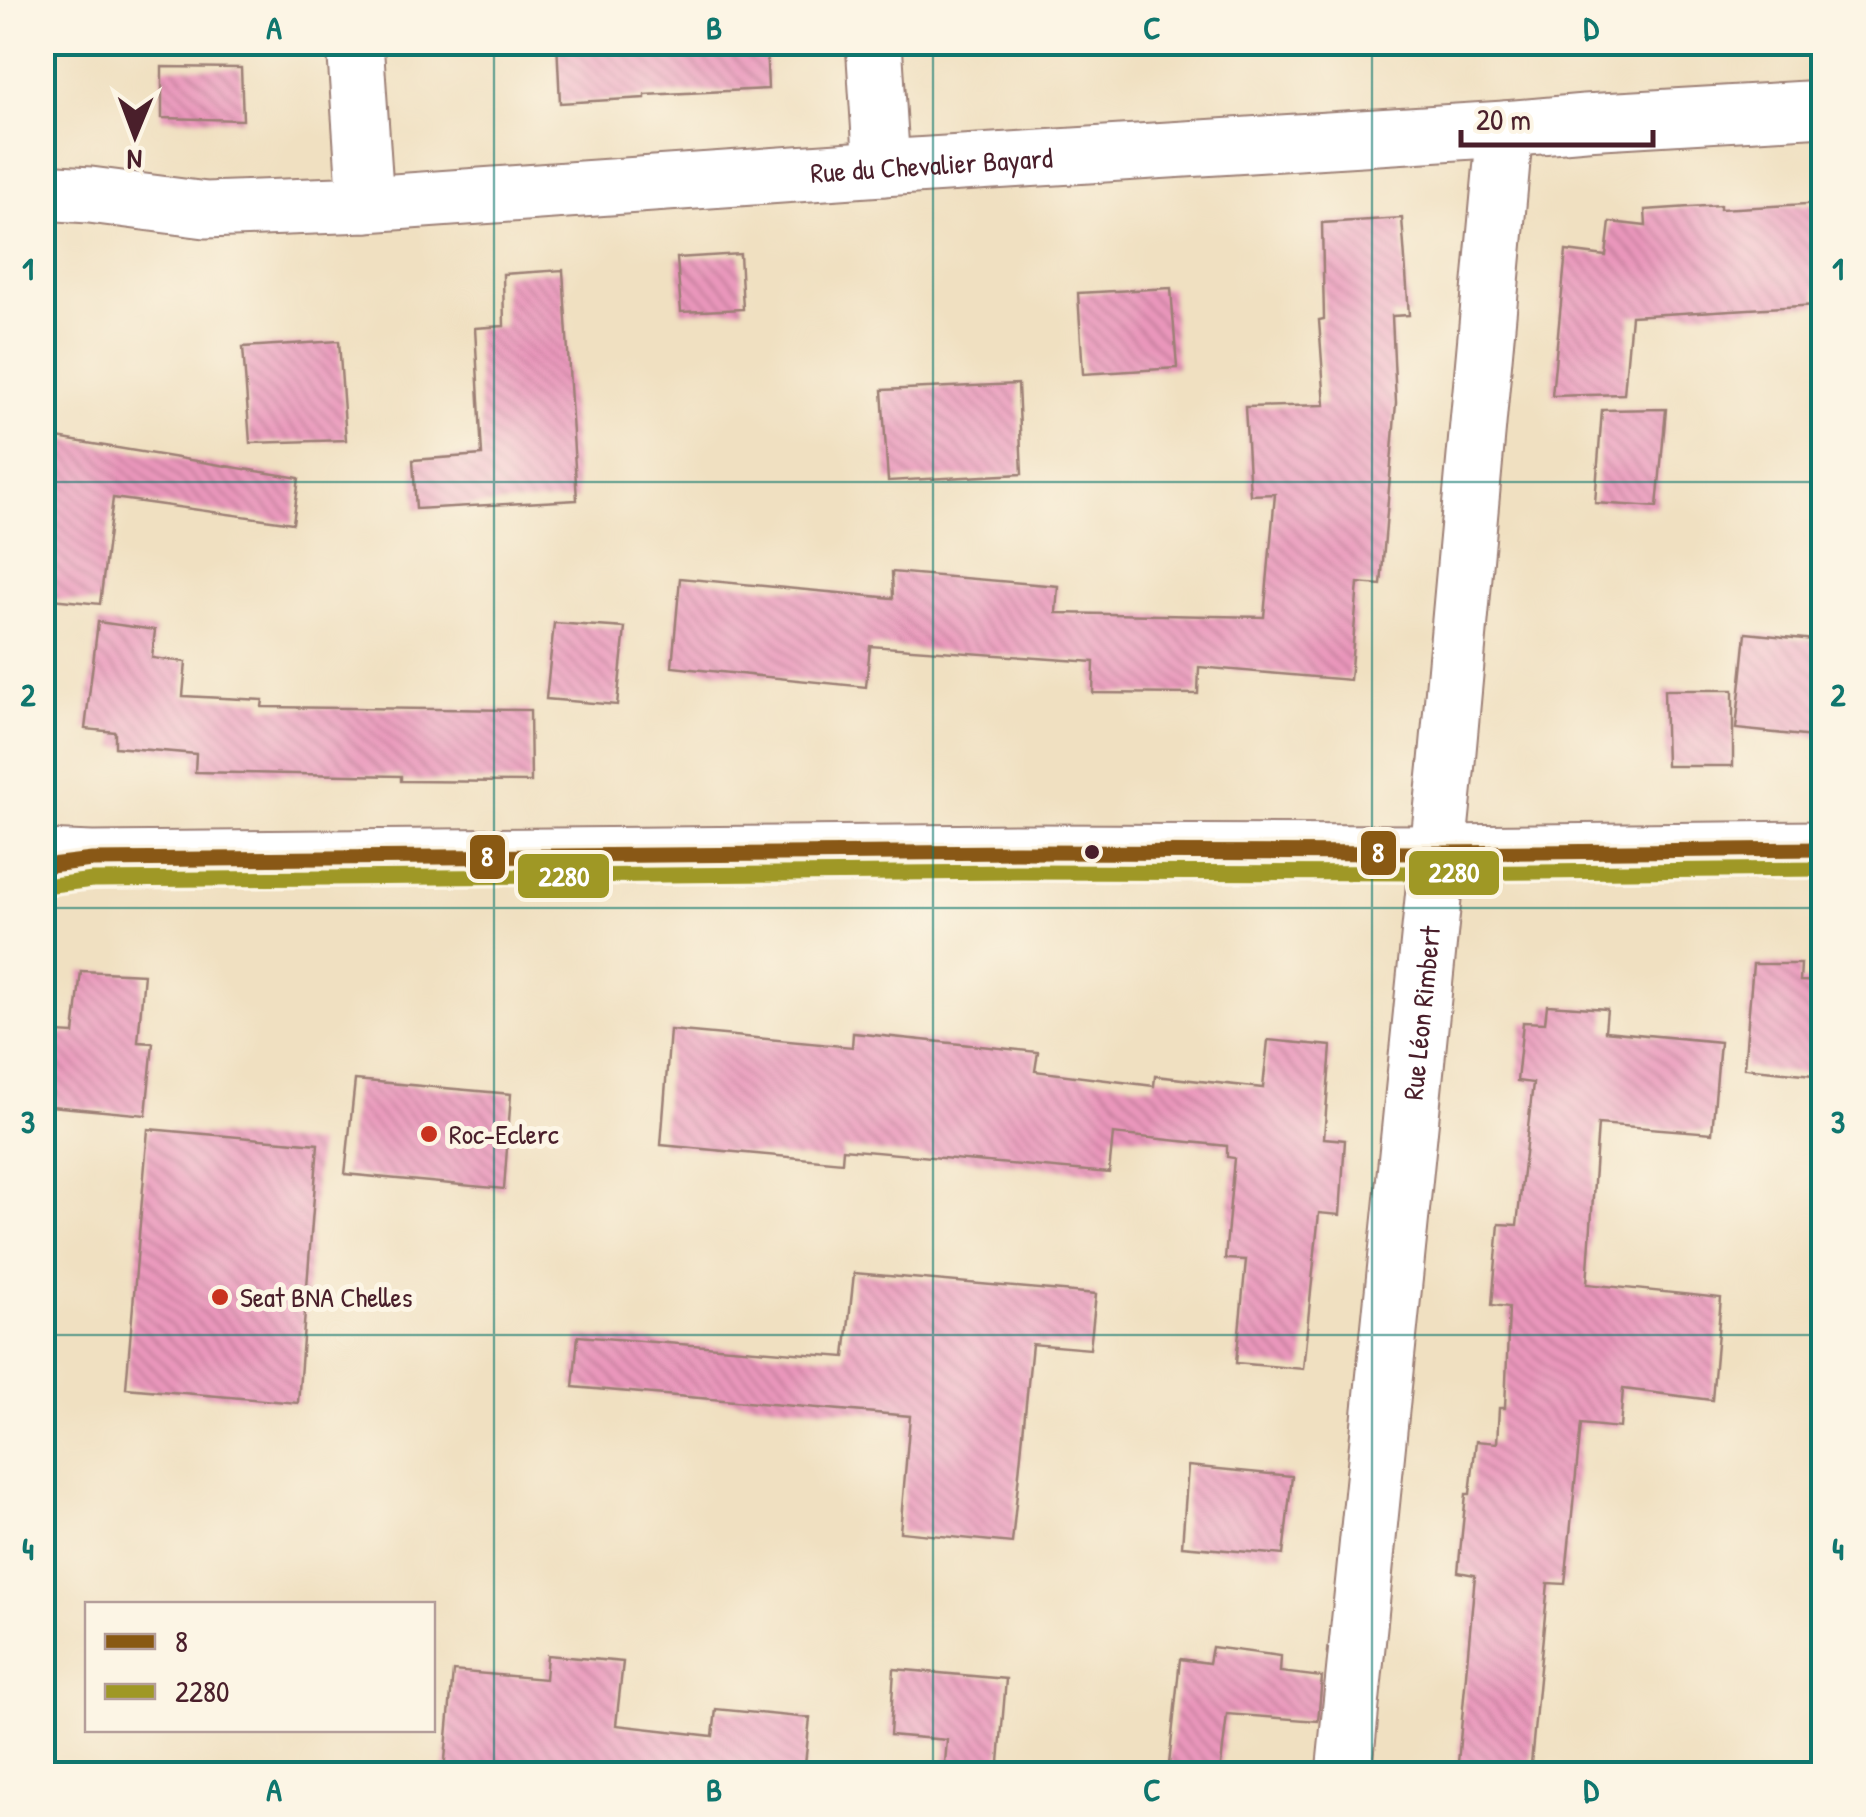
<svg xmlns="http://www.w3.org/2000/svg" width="1866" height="1817" font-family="'Patrick Hand',sans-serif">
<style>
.building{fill:url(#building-back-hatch)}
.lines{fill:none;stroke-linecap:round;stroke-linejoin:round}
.minor-casing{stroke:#9d8076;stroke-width:59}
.major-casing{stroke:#9d8076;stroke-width:59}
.minor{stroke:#fff;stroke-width:55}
.major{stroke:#fff;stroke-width:55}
.bus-1-casing{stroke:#fcf5e5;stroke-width:22}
.bus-2-casing{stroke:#fcf5e5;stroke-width:22}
.bus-1{stroke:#895913;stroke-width:15}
.bus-2{stroke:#9f9825;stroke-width:15}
.grid{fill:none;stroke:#0f766e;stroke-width:2.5;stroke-opacity:0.55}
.bus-dot{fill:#4a1f2b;stroke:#fcf5e5;stroke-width:4}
.poi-dot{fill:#c8321e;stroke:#fcf5e5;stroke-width:4}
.labels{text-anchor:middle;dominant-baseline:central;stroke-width:10;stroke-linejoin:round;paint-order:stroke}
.street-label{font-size:28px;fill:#4a1f2b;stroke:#fcf5e5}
.poi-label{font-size:28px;fill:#4a1f2b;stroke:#fcf5e5;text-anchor:start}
.line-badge{stroke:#fcf5e5;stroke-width:4}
.badge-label{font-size:28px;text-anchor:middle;font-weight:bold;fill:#fff}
.neatline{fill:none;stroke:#0f766e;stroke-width:4}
.grid-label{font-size:32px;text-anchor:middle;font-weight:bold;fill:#0f766e}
</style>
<defs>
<pattern id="building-back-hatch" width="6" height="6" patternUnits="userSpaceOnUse" patternTransform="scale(2.5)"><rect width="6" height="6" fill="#ea97bc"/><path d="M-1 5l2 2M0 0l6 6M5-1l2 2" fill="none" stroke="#c07b99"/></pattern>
</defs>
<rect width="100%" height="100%" fill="#fcf5e5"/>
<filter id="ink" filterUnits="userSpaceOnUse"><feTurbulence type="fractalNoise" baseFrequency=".01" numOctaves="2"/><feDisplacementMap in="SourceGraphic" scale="20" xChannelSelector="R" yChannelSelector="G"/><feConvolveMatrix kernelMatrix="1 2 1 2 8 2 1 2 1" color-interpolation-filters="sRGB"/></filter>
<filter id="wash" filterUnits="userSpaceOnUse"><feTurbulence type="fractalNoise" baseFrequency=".0048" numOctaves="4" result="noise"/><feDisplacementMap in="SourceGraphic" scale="40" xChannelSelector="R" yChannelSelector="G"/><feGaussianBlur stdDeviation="2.25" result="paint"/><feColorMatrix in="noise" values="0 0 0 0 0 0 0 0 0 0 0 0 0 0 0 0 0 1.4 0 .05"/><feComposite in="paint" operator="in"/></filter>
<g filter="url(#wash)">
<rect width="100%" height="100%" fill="#f0e0c1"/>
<g id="blocks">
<!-- building -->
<path class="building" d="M557,42H766L768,89L645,95V98L560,103Z
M162,67L241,68L243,120L162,118Z
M1824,203V288H1816L1817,305L1631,316L1624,394L1552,396L1566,251L1606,256L1610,222L1646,226L1645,210L1720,205V209Z
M1402,218L1409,315L1392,316L1396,403L1381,585L1358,583L1350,680L1199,667L1198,694L1093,693L1094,662L870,646L866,687L672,667L680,578L893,598L892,572L1058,586L1056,613L1264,617L1275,494L1250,495L1245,407L1325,405L1319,320L1324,319L1322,223Z
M740,254L743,309L681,312L677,258Z
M563,270L577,500L416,509L413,460L482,455L475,328L504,326L503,274Z
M1171,288L1177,368L1083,374L1078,293Z
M339,341L346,440L250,443L243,347Z
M1018,384L1022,474L888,481L882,390Z
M1666,409L1657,507L1595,503L1602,410Z
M57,438L299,478L293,523L113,498L100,604L42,598V487L54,489Z
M98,622L155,630L152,658L186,662L183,696L263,700L262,707L530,710L531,782L401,781V776L195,772L196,754L115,747V732L85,729Z
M554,623L625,628L617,705L546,699Z
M1746,633L1824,641V738L1736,729Z
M1664,690H1733V766H1666Z
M1753,964H1801L1800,981L1824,982V1076L1744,1068Z
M81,971L144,974L138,1042L153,1043L146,1115L51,1106L58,1033L74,1034Z
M1547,1005L1607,1009L1605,1031L1720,1042L1712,1133L1598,1124L1587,1284L1721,1298L1712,1400L1623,1389L1620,1428L1581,1424L1565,1584L1548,1583L1530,1774H1457L1475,1575L1458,1572L1466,1494H1470L1476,1441L1497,1443L1499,1408H1505L1509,1307L1492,1305L1499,1224L1517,1225L1533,1083L1517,1081L1523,1022L1545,1023Z
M670,1030L852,1047L853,1033L1038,1052L1035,1071L1154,1086L1155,1076L1263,1088L1268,1040L1331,1046L1324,1138L1345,1140L1340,1215L1319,1213L1303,1369L1236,1363L1246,1260L1225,1259L1234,1158L1227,1157V1146L1113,1134L1109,1173L843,1149L842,1162L661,1145Z
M355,1080L511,1094L504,1189L345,1174Z
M148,1129L318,1144L298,1403L126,1388Z
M854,1273L1096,1294L1090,1349L1032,1344L1012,1543L900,1532L910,1416L573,1387L578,1336L845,1357Z
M1188,1466L1292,1476L1283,1555L1182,1546Z
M1212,1647L1281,1656L1280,1672L1322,1677L1318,1721L1227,1714L1220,1774H1168L1180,1659L1209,1663Z
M547,1655L623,1662L616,1725L713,1736L716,1709L810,1718L804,1774H479L444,1771L453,1671L545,1679Z
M894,1669L1006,1679L998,1774H944L947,1740L890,1735Z"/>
</g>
</g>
<g filter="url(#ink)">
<use href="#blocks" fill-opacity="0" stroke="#9d8076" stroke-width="2.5"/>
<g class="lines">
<!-- minor casing -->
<g class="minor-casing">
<g id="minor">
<path d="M355,42L366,204"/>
<path d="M874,42L882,168"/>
<path id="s1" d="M42,192L90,195L206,210L366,204L882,168L1505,129L1585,122L1824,108"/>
<path id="s2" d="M1344,1774L1447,762L1505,129"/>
</g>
</g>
<!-- major casing -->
<g class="major-casing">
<path id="major" d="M42,858L92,860L1017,852L1438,853L1824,849"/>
</g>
<!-- minor -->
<use href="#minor" class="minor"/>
<!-- major -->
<use href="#major" class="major"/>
<!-- bus-1 casing -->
<g class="bus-1-casing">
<path id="bus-1" d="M42,866L92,860L1017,852L1438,853L1824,849"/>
</g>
<!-- bus-2 casing -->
<g class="bus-2-casing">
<path id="bus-2" d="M44,886L93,880L1017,872L1438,873L1824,869"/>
</g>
<!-- bus-1 -->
<use href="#bus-1" class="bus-1"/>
<!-- bus-2 -->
<use href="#bus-2" class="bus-2"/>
</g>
</g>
<!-- grid -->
<path class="grid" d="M494,42V1774M933,42V1774M1372,42V1774M42,482H1824M42,908H1824M42,1335H1824"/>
<!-- markers -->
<circle class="bus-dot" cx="1092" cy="852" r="9"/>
<g class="poi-dot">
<circle cx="429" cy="1134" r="10"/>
<circle cx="220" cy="1297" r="10"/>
</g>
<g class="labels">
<!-- street labels -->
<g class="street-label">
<text stroke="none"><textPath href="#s1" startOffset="892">Rue du Chevalier Bayard</textPath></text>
<text stroke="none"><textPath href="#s2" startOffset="765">Rue Léon Rimbert</textPath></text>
</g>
<!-- poi labels -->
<g class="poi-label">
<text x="449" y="1134">Roc-Eclerc</text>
<text x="240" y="1297">Seat BNA Chelles</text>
</g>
</g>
<g class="line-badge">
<rect x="1359" y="829" width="39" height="48" rx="10" fill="#895913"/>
<rect x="468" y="833" width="39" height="48" rx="10" fill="#895913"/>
<rect x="1407" y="849" width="94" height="48" rx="10" fill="#9f9825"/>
<rect x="516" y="852" width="95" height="48" rx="10" fill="#9f9825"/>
</g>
<g class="badge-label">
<text x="1378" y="862">8</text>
<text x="487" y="866">8</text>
<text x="1454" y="882">2280</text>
<text x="564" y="886">2280</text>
</g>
<!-- margin -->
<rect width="1866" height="1817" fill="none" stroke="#fcf5e5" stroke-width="110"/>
<!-- legend -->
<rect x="85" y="1602" width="350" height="130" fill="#fcf5e5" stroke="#b59f9b" stroke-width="2.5"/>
<rect x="105" y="1634" width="50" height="15" fill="#895913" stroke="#b59f9b" stroke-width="2.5"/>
<text x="175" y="1652" font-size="30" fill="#4a1f2b">8</text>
<rect x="105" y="1684" width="50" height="15" fill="#9f9825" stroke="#b59f9b" stroke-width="2.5"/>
<text x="175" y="1702" font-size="30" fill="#4a1f2b">2280</text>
<!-- north arrow -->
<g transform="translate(135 135) rotate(181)" stroke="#fcf5e5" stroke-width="8" paint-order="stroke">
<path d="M0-8L18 38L0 25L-18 38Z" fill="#4a1f2b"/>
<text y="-15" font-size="28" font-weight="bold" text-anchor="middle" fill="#4a1f2b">N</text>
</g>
<!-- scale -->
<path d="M1461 130v15h192v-15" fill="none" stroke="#4a1f2b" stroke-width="5"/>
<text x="1476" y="130" font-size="30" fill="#4a1f2b" stroke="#fcf5e5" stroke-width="8" paint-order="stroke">20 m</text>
<rect x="55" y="55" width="1756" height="1707" class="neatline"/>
<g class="grid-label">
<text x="274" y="39">A</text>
<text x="714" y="39">B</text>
<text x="1152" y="39">C</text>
<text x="1591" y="39">D</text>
<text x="28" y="280">1</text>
<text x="1838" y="280">1</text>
<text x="28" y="706">2</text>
<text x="1838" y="706">2</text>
<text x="28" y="1133">3</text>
<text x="1838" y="1133">3</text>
<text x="28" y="1560">4</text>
<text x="1838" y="1560">4</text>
<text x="274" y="1801">A</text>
<text x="714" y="1801">B</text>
<text x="1152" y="1801">C</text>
<text x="1591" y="1801">D</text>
</g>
</svg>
